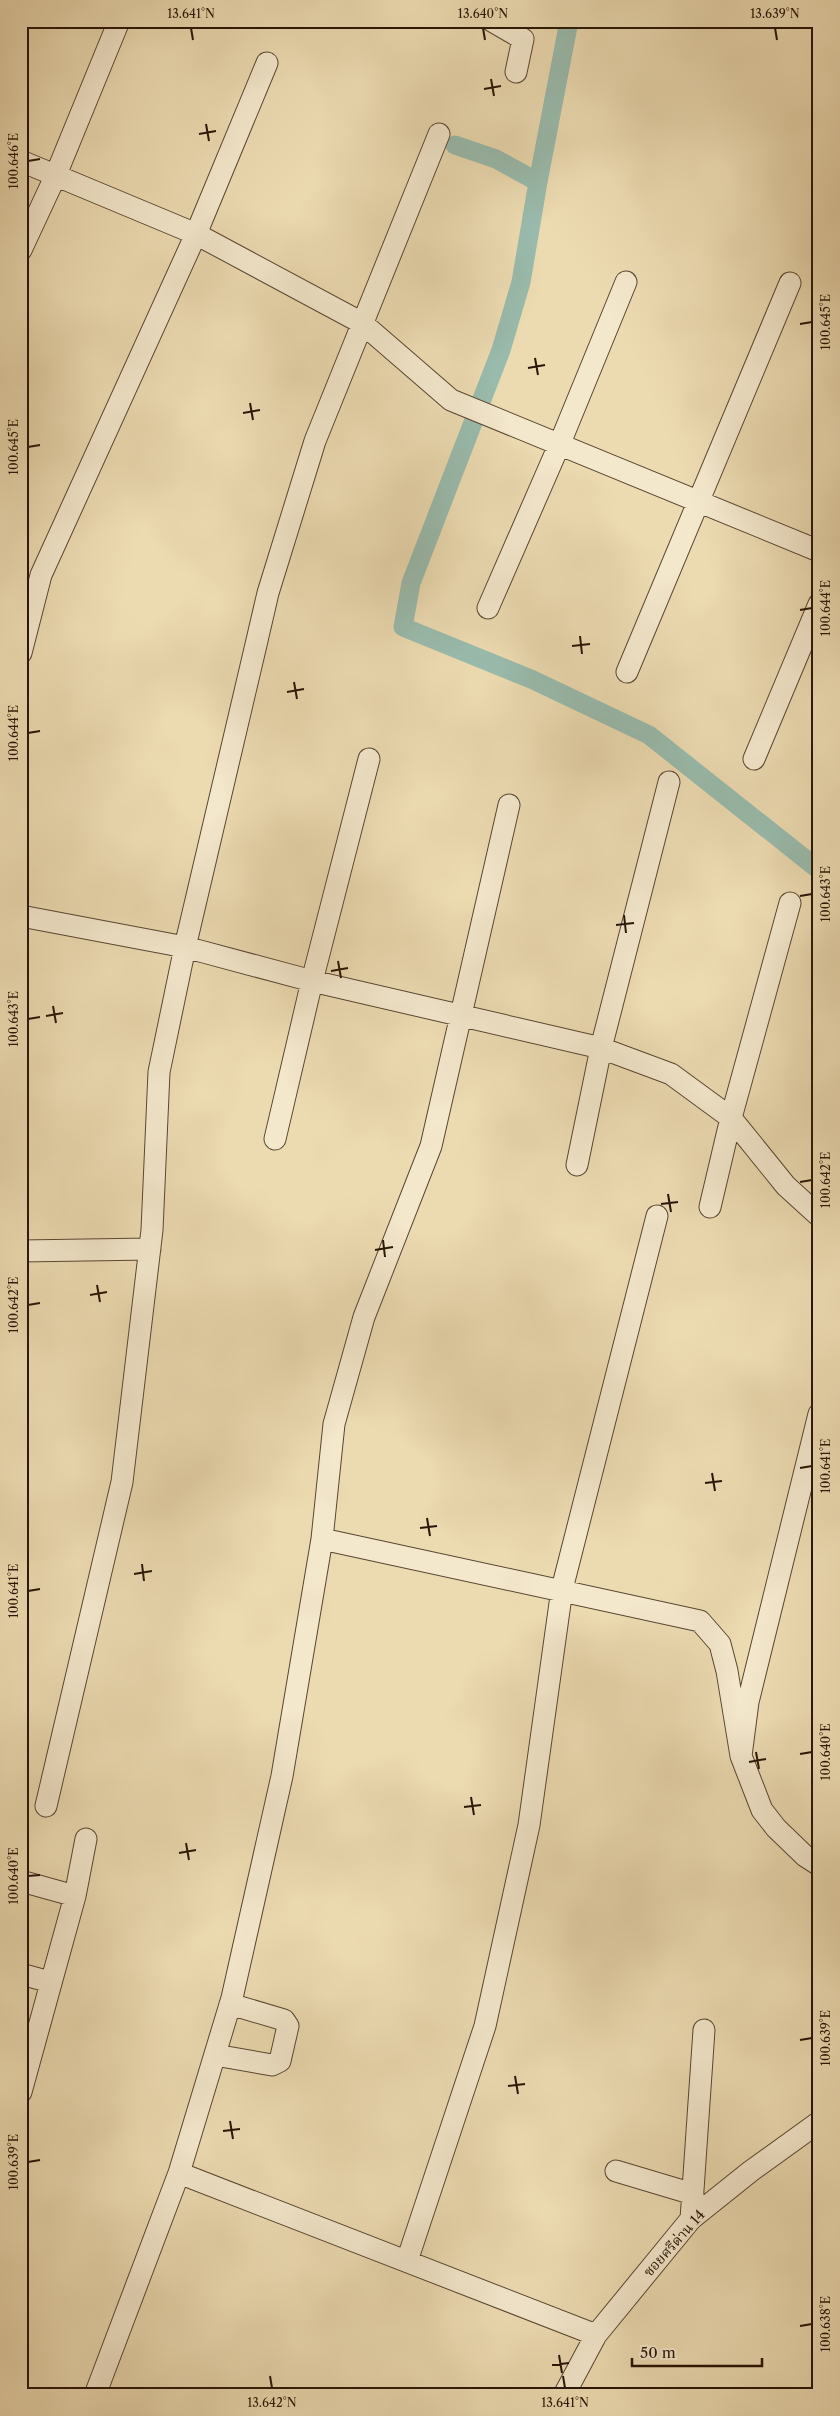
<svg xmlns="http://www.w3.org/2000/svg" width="840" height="2416" font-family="'Libre Caslon Text','Noto Serif Thai',serif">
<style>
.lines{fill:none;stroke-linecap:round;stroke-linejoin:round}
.canal{stroke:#99bbad;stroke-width:19}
.minor-casing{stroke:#594631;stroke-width:23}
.minor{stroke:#f3e7cc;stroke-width:21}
.ticks{fill:none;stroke:#281506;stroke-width:2}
.labels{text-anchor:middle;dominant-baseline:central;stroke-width:4.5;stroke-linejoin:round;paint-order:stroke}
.street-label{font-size:14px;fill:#281506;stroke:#f3e7cc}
.neatline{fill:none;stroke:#281506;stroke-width:2}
.ticks-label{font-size:12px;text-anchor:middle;fill:#281506}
</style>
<rect width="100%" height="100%" fill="#ecdab1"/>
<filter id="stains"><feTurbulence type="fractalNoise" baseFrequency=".004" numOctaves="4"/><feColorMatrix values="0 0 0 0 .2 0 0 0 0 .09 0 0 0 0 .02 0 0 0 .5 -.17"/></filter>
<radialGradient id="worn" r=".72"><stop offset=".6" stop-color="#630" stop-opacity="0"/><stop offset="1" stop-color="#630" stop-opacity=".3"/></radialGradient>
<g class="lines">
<!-- canal -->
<path class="canal" d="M455,145L496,159L538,182L521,282L501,350L411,583L403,627L531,679L649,735L819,870
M538,182L569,21"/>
<!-- minor casing -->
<g class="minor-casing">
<path id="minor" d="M492,21L523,39L516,72
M21,161L196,234L362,323L451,400L819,551
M21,250L55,177L119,21
M488,608L560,443L626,282
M21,653L41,575L196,234L267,63
M627,672L790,283
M754,759L819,604
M21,916L185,947L312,981L601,1048L671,1074L731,1118L786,1186L819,1216
M275,1139L312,981L369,759
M577,1165L601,1048L669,782
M710,1207L731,1118L790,903
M21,1251L150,1249
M819,1414L748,1702L741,1756L762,1810L776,1828L805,1856L819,1865
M322,1539L700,1621L720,1644L727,1671L741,1756
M46,1806L122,1482L152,1230L159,1072L185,947L255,649L268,593L315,441L439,134
M21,1881L75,1896
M21,1974L50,1982
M215,2055L272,2065L280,2061L288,2026L284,2020L230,2004
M21,2092L75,1896L86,1839
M616,2171L693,2194
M179,2173L596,2335
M691,2219L704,2030
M407,2261L485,2026L529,1825L562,1589L657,1216
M95,2395L179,2173L232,1998L282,1776L322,1539L334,1424L364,1317L431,1146L509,805
M564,2395L596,2335L691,2219L751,2171L819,2122"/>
</g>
<!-- minor -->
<use href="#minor" class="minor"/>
</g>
<!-- ticks -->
<path class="ticks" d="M191,28L193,40M483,28L485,40M775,28L777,40M491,79L494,96M484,89L501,86M206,124L209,141M199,134L216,131M28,161L40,159M800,324L812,322M535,358L538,375M528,368L545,365M250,403L253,420M243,413L260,410M28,447L40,445M800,610L812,608M580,636L582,654M572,646L590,644M294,682L297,699M287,692L304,689M28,733L40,731M800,896L812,894M624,915L626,933M616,925L634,923M338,961L341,978M331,971L348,968M53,1006L56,1023M46,1016L63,1013M28,1019L40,1017M800,1182L812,1180M668,1194L671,1212M661,1204L678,1202M383,1240L385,1257M375,1250L393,1247M97,1285L100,1302M90,1295L107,1292M28,1305L40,1303M800,1468L812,1466M712,1473L715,1491M705,1483L722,1481M427,1518L430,1536M420,1528L437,1526M142,1564L144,1581M134,1574L152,1571M28,1591L40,1589M756,1752L759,1769M800,1754L812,1752M749,1762L766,1759M471,1797L474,1815M464,1807L481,1805M186,1843L189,1860M179,1853L196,1850M28,1876L40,1875M800,2040L812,2038M515,2076L518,2094M508,2086L525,2084M230,2121L233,2139M223,2131L240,2129M28,2162L40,2160M800,2326L812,2324M559,2355L562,2373M552,2365L569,2363M270,2376L272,2388M563,2376L565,2388"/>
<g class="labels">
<!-- street labels -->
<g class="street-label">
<text transform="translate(674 2243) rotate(-48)">ซอยศรีด่าน 14</text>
</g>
</g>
<!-- margin -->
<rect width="840" height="2416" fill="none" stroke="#ecdab1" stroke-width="55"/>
<!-- scale -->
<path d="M632 2358v8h130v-8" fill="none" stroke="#281506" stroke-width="2.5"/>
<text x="640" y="2358" font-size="15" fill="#281506" stroke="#f3e7cc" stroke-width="4" paint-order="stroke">50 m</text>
<rect x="28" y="28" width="784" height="2360" class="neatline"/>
<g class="ticks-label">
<text x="191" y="18">13.641°N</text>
<text x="483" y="18">13.640°N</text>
<text x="775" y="18">13.639°N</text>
<text transform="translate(14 161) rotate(-90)" y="4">100.646°E</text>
<text transform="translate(826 322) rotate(-90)" y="4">100.645°E</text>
<text transform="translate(14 447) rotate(-90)" y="4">100.645°E</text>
<text transform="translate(826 608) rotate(-90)" y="4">100.644°E</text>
<text transform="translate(14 733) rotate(-90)" y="4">100.644°E</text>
<text transform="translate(826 894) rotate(-90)" y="4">100.643°E</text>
<text transform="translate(14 1019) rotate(-90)" y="4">100.643°E</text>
<text transform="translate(826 1180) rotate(-90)" y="4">100.642°E</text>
<text transform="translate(14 1305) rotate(-90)" y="4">100.642°E</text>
<text transform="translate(826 1466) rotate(-90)" y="4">100.641°E</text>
<text transform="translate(14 1591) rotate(-90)" y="4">100.641°E</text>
<text transform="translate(826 1752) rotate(-90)" y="4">100.640°E</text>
<text transform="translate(14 1876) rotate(-90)" y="4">100.640°E</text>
<text transform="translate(826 2038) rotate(-90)" y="4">100.639°E</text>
<text transform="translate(14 2162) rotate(-90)" y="4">100.639°E</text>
<text transform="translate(826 2324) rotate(-90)" y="4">100.638°E</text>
<text x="272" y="2407">13.642°N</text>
<text x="565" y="2407">13.641°N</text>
</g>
<rect width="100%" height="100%" filter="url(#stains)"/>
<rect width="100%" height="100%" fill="url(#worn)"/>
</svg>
